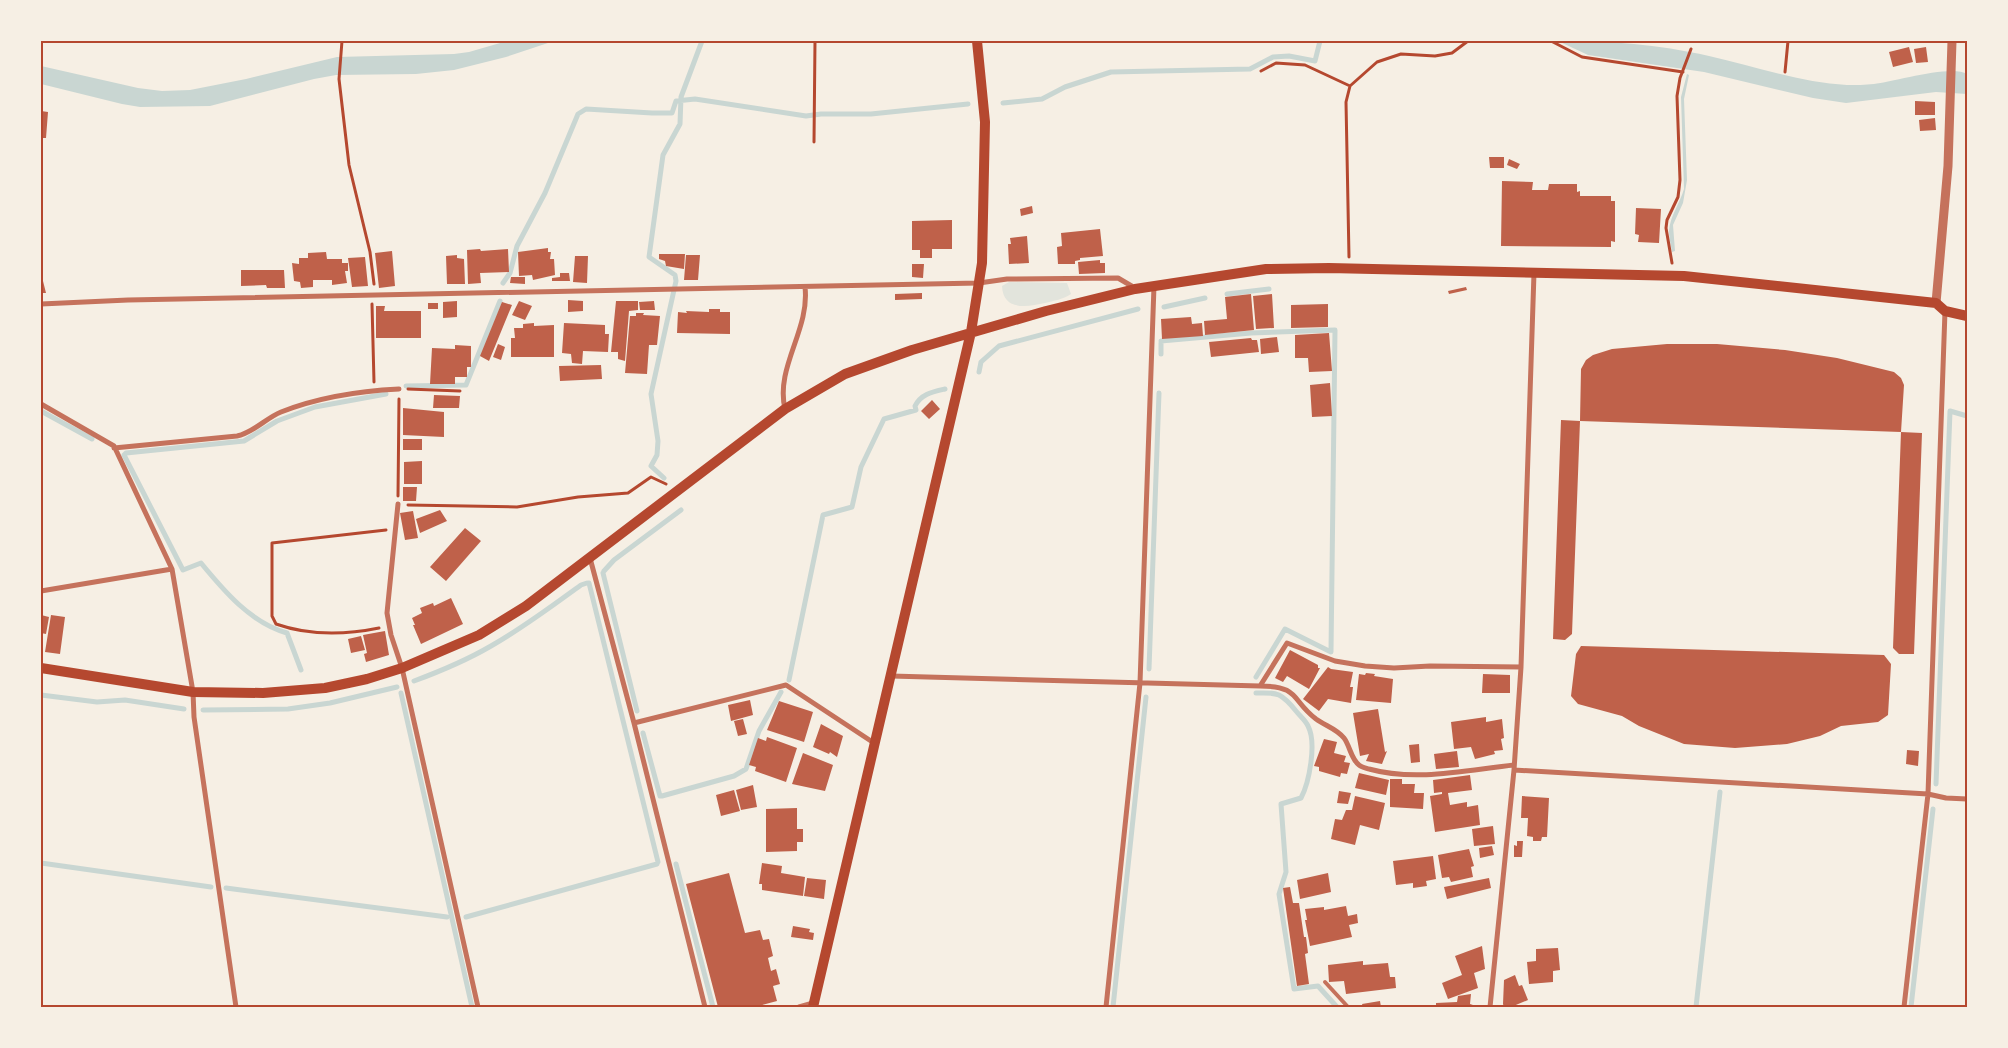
<svg xmlns="http://www.w3.org/2000/svg" width="2008" height="1048" font-family="'Golos Text',sans-serif">
<style>
.green{fill:#e2e4dc}
.water{fill:#c9d6d2}
.lines{fill:none;stroke-linecap:round;stroke-linejoin:round}
.stream{stroke:#c9d6d2;stroke-width:5}
.building{fill:#bf614a}
.path{stroke:#b5482f;stroke-width:3}
.service{stroke:#c5725c;stroke-width:4}
.minor{stroke:#c5725c;stroke-width:5}
.tertiary{stroke:#c5725c;stroke-width:9}
.secondary{stroke:#b5482f;stroke-width:10}
.neatline{fill:none;stroke:#b5482f;stroke-width:2}
</style>
<rect width="100%" height="100%" fill="#f6efe4"/>
<!-- green -->
<path class="green" d="M1009,282L1067,283L1071,294C1064,299 1053,301 1045,303C1027,307 1003,311 1002,286Z"/>
<!-- water -->
<path class="water" d="M507,41H554L506,57L454,70L416,74L336,75L314,79L210,106L140,107L122,104L41,84V66L138,88L162,91L190,90L246,79L337,57L454,54L469,52Z
M1558,41C1612,41 1656,44 1709,56C1754,66 1801,83 1847,85C1856,85 1865,85 1874,84C1893,82 1952,64 1967,74V94L1936,92L1846,103L1813,98L1704,72L1588,55Z
M1687,74L1689,75L1684,99L1687,180L1683,203L1673,225L1675,251L1672,252C1671,245 1669,238 1669,231C1670,216 1680,203 1684,189L1681,97Z"/>
<g class="lines">
<!-- stream -->
<path class="stream" d="M1003,103L1042,99L1065,87L1111,72L1250,69L1273,57L1289,56L1315,61L1320,41
M503,283L510,273L517,246L545,193L578,114L586,109L652,113H672L676,101L695,99L806,116L821,114H871L968,104
M1227,294L1269,289
M1164,307L1205,298
M1161,341L1251,333L1335,330L1331,652L1285,629L1256,677
M1161,354V343
M979,372L981,362L999,346L1138,309
M406,386L466,385L500,301
M41,411L92,439
M664,478L651,466L657,455L658,441L651,394L676,281L675,275L649,257L663,155L680,124L681,97L702,41
M604,571L614,560L681,510
M603,573L637,711
M589,583L658,862
M1149,669L1159,393
M301,670L287,633C251,623 224,591 201,563L183,570L124,455L126,453L244,441L277,421L315,407L386,394
M789,680L823,515L852,507L861,467L884,419L916,410L915,406C921,394 932,392 945,389
M414,681C441,671 467,660 491,646C523,628 552,606 581,585L587,583
M401,693L472,1007
M1256,693C1263,693 1272,692 1279,695C1285,698 1292,706 1296,711C1300,716 1306,721 1308,726C1317,743 1309,783 1301,798L1281,804L1286,872L1279,894L1294,989L1318,986L1337,1007
M41,695L97,702L125,700L184,709
M203,710L288,709L330,703L397,687
M643,733L660,796
M1936,784L1950,411L1967,416
M662,796L734,776L746,769L759,731L781,692
M41,863L211,887
M676,864L713,1007
M226,888L447,917
M466,917L657,864
M1113,1007L1146,697
M1696,1007L1720,792
M1911,1007L1933,809"/>
</g>
<!-- building -->
<path class="building" d="M1909,47L1913,62L1893,67L1889,52Z
M1926,47L1928,62L1916,63L1914,49Z
M1915,101L1935,102V115H1915Z
M41,111L48,112L46,138H41Z
M1935,118L1936,130L1920,131L1919,120Z
M1489,157H1504V168H1490Z
M1509,159L1520,164L1517,169L1507,165Z
M1502,181L1533,182L1532,190H1548L1549,184H1577V192L1580,191V196H1611V201H1615V242L1611,241V247L1501,246Z
M1032,206L1033,213L1021,216L1020,209Z
M1636,208L1661,209L1659,243L1638,242L1639,235L1635,234Z
M952,220V249H932V258H920V250H912V221Z
M1100,229L1103,256L1080,258V260L1075,261V264H1058L1057,247L1062,246L1061,233Z
M1027,236L1029,263L1009,264L1008,244H1011L1010,238Z
M548,248V252H551L550,259H554L555,275L533,280L532,275L519,276L518,252Z
M480,249L481,251L508,249L509,272L480,273L481,283L468,284L467,250Z
M392,251L395,286L379,288L375,253Z
M326,252L327,259H342V263H348V271H345L347,283L332,285V280H313V287L301,288L300,282L294,281L292,263L299,264V258H308V253Z
M659,254H685L684,269L666,266L665,261L659,259Z
M457,255V258L464,259L465,284H447L446,256Z
M686,255H700L698,280H684Z
M575,256H588L587,283L573,282Z
M365,257L368,286L352,287L348,258Z
M1100,260V263H1105V273L1079,274L1078,262Z
M912,264H924L923,278L912,277Z
M241,270H284L285,288H267L266,285L241,286Z
M560,273H569L570,281H552V278L560,277Z
M41,277H42L46,293H41Z
M511,277H525V284L510,283Z
M1466,287L1467,290L1449,294L1448,291Z
M922,293V299L895,300V294Z
M1251,294L1254,330L1205,335L1204,321L1227,319L1225,297Z
M1272,294L1274,328L1256,329L1253,296Z
M568,300L583,301V311L568,312Z
M457,301V317L443,318V302Z
M519,301L532,306L525,320L512,315Z
M616,301H638V310L629,311L625,361L618,359V352H611Z
M654,301L655,310H640L639,302Z
M502,302L512,305L489,361L480,356Z
M428,303H438V309H428Z
M1328,304V327L1291,328V305Z
M376,306H385L384,311H421V338H376Z
M709,309H720V312H730V334L677,333L678,312L687,313L686,311L709,312Z
M636,313H644L643,315L660,316L657,345H649L647,374L625,373L630,316H636Z
M1191,317L1192,324L1202,323L1203,336L1162,339L1161,319Z
M534,323V326L554,325V357H511V338H515L514,328H523V324Z
M564,323L605,325V334H609L608,352L583,351L582,364L572,363L571,354L562,353Z
M1329,333L1332,371L1309,372L1308,358H1295V335Z
M1277,337L1279,352L1261,354L1260,339Z
M1251,338L1252,340H1257L1259,352L1211,357L1209,342Z
M498,344L505,347L501,360L493,357Z
M1667,344H1717L1785,350L1837,358L1894,372L1901,378L1904,385L1901,432L1580,421L1581,369L1586,360L1593,355L1612,349Z
M455,345L471,346V367H467V377H455V384H430L432,348L455,349Z
M601,365L602,379L560,381L559,366Z
M1330,383L1332,416L1312,417L1310,385Z
M434,395L460,396L459,408H433Z
M932,400L940,409L929,419L921,411Z
M403,408L444,412V437L403,435Z
M1561,420L1580,421L1572,634L1565,640L1553,639Z
M1901,432L1922,433L1914,654H1899L1893,648Z
M403,439H422V450H403Z
M422,461V484H404V462Z
M403,487H417L416,501H403Z
M440,510L447,521L420,533L416,519Z
M413,511L418,538L405,540L400,513Z
M465,528L481,541L446,581L430,567Z
M451,598L463,624L421,644L413,625H415L412,618L422,613L420,608L433,603L434,606Z
M41,615L49,617L46,634L41,633Z
M51,615L65,617L60,654L45,652Z
M385,631L389,655L366,662L364,654L367,653L363,635Z
M361,636L365,650L351,653L348,639Z
M1581,646L1884,655L1891,664L1888,715L1878,722L1841,726L1820,736L1787,744L1735,748L1684,744L1639,726L1622,716L1578,704L1571,696L1576,654Z
M1290,650L1318,665V668H1320L1309,689L1287,676L1283,682L1275,678Z
M1328,667L1331,669L1353,672L1350,687H1353L1351,703L1328,699L1319,711L1303,699Z
M1366,673L1375,674L1374,676L1393,679L1391,703L1356,700L1359,674L1365,675Z
M1483,674L1510,675V693H1482Z
M750,700L753,715L731,721L728,705Z
M779,701L813,712L804,742L767,730Z
M1378,709L1385,752L1387,751L1382,764L1366,761L1369,754L1360,756L1353,713Z
M1486,717V722L1502,719L1504,738L1501,739L1503,750L1494,751L1495,754L1475,759L1471,747L1454,749L1451,722Z
M743,719L747,734L738,736L734,721Z
M821,724L843,736L837,757L830,752L829,754L813,747Z
M767,737L797,748L786,782L755,771L756,767L749,765L758,738L766,741Z
M1324,739L1337,742L1334,753L1346,756L1344,762L1350,763L1347,774L1341,773L1340,777L1319,771V767L1314,766Z
M1419,744L1420,762L1411,763L1409,745Z
M1907,750L1919,751L1918,766L1906,764Z
M1457,751L1459,767L1436,769L1434,754Z
M803,753L833,765L825,791L792,784Z
M1359,773L1389,780L1386,795L1355,788Z
M1470,775L1472,790L1448,793L1450,805L1467,802V807L1478,805L1480,825L1435,832L1430,796L1442,794V792L1434,793L1433,780Z
M1390,779H1402V784H1415L1414,793H1424L1423,809L1390,807Z
M753,785L757,807L741,810L736,790Z
M734,790L740,811L721,816L716,795Z
M1339,791L1351,793L1348,804L1337,803Z
M1355,796L1385,803L1379,830L1360,825L1355,845L1331,839L1335,819L1342,820L1346,810H1352Z
M1522,796L1549,798L1547,837H1542L1541,841H1533V837L1527,836L1528,818H1521Z
M797,808V829H803V842H797V851L766,852V809Z
M1493,826L1495,844L1474,846L1472,829Z
M1517,841H1523L1522,857H1514V845L1517,846Z
M1492,846L1494,855L1480,858L1479,848Z
M1469,849L1474,866L1471,867L1473,877L1451,882L1449,877L1442,878L1438,855Z
M1433,856L1436,879L1426,881L1427,886L1413,888V883L1396,885L1393,861Z
M762,863L782,866L781,873L805,877L803,896L762,890V884H759Z
M729,873L745,933L760,930L763,940L769,939L773,956L768,958L771,971L776,969L780,984L773,986L777,1001L755,1007H718L686,884Z
M1328,873L1331,892L1300,899L1297,880Z
M807,878L826,880L824,899L804,896Z
M1489,878L1491,888L1447,899L1444,887Z
M1290,887L1293,903H1299L1304,937H1306L1308,953L1305,954L1309,984L1297,986L1283,888Z
M1346,906L1348,916L1357,914L1358,923L1349,925L1352,937L1310,946L1305,920H1307L1305,909L1324,907V910Z
M793,926L810,929L809,932L814,933L813,940L791,937Z
M1482,946L1485,969L1474,973L1478,988L1448,999L1442,983L1462,975L1455,956Z
M1558,948L1560,970L1553,971V982L1529,984L1527,962L1536,961V949Z
M1363,961V965L1388,963L1390,977H1395L1396,988L1346,994L1344,981L1329,982L1328,965Z
M1515,975L1519,986L1522,985L1528,1000L1511,1007H1504L1503,1004L1504,980Z
M1471,994L1470,1004L1479,1007H1436V1003L1457,1002L1458,996Z
M1380,1001L1381,1007H1363L1362,1004Z"/>
<g class="lines">
<!-- path -->
<path class="path" d="M342,41L339,79L349,165L370,252L374,284
M1551,41L1582,57L1683,72
M1261,71L1276,63L1305,65L1350,86
M1785,72L1788,41
M814,142L815,41
M1349,257L1346,102L1350,86L1377,62L1401,54L1435,56L1452,53L1468,41
M1672,263L1666,228L1667,220L1678,197L1680,180L1677,96L1680,78L1691,49
M372,304L374,382
M408,389L460,391
M398,496L399,399
M408,505L517,507L578,497L628,493L651,477L666,484
M379,628C345,635 310,636 276,624L272,616V543L386,530"/>
<!-- service -->
<path class="service" d="M1325,982L1348,1007"/>
<!-- minor -->
<path class="minor" d="M41,304L128,300L979,283L1007,279L1118,278L1135,288
M41,404L114,446L172,569L193,692L194,717L236,1007
M785,409C775,367 810,330 805,287
M114,448L237,436C253,433 266,418 281,412C319,397 359,391 399,389
M398,504L387,613L391,635L402,668L478,1007
M590,558L634,723L705,1007
M41,591L172,569
M891,676L1260,686L1287,643L1335,661L1365,666L1394,668L1430,666L1521,667
M1260,686C1300,686 1291,700 1316,719C1326,726 1337,729 1344,738C1350,746 1351,759 1359,765C1361,767 1366,768 1369,769C1416,782 1467,770 1514,765
M634,723L786,685L874,743
M1514,770L1928,794L1946,798L1967,799
M799,1007L813,1003
M1106,1007L1140,683L1154,286
M1490,1007L1514,770L1521,667L1534,273
M1904,1007L1928,794L1945,311"/>
<!-- tertiary -->
<path class="tertiary" d="M1936,303L1948,166L1952,41"/>
<!-- secondary -->
<path class="secondary" d="M41,668L193,692L263,693L325,688L367,679L402,668L479,635L526,606L785,409L845,374L912,350L1046,311L1135,289L1266,269L1329,268L1684,276L1936,303L1945,311L1967,316
M813,1007L971,332L982,263L985,122L977,41"/>
</g>
<!-- border -->
<rect width="2008" height="1048" fill="none" stroke="#f6efe4" stroke-width="85"/>
<rect x="42" y="42" width="1924" height="964" class="neatline"/>
</svg>
